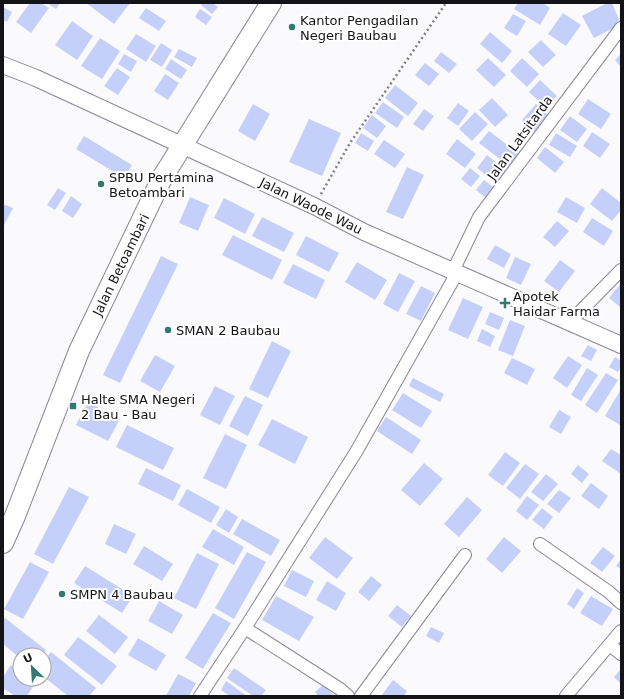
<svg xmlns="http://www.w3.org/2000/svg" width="624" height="699" font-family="'DejaVu Sans',sans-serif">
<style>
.building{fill:#c5d0fa}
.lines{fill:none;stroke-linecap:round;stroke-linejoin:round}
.minor-casing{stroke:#898694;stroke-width:14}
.tertiary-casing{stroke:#898694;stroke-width:18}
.primary-casing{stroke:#898694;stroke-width:22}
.path{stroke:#828185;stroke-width:2.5;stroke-dasharray:2 3;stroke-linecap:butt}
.minor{stroke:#fff;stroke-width:12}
.tertiary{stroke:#fff;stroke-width:16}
.primary{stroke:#fff;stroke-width:20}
.poi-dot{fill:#327972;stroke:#fff;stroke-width:1.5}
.labels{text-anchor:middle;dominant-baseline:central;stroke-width:4;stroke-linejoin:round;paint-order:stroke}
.poi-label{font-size:13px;fill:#141318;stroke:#fff;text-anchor:start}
.street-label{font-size:13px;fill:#141318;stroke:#fff}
</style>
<rect width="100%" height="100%" fill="#fafafd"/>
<!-- building -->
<path class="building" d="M30,3H41L49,8L31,33L16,22Z
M47,3H60L56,9Z
M86,3H130L114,24Z
M203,3H213L218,7L212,14L201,5Z
M518,3H543L550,8L540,25L514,9Z
M607,3H612L621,24L594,38L582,16Z
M3,7L12,12L7,22L3,20Z
M146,8L166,21L159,31L139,18Z
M200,9L212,17L206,25L195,17Z
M563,13L581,25L566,46L548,34Z
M513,14L526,21L517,36L504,28Z
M72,21L93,36L77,60L55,45Z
M490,32L512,51L502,63L480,44Z
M136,34L156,46L146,62L126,49Z
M100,38L120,51L102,79L81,66Z
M541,40L556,55L543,67L528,52Z
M161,43L172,50L162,67L150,60Z
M179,49L197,58L192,67L174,57Z
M441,52L457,64L449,73L434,61Z
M124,54L137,61L131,72L118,64Z
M621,54V67L615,60Z
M488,58L506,75L494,87L476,70Z
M522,58L539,74L527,87L510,71Z
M171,59L187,70L181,79L165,69Z
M425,63L439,74L429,86L415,75Z
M117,68L130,77L118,95L104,86Z
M165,74L179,83L168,100L154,91Z
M540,80L557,96L546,108L529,92Z
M395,85L418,103L408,116L385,98Z
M492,98L508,115L495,127L479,110Z
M588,99L611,114L601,129L578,114Z
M383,102L404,117L397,128L375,113Z
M458,103L469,111L458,126L447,118Z
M253,104L270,114L255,141L238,131Z
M536,104L552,118L538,134L522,120Z
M424,109L434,116L423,131L413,124Z
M475,112L488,124L472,141L459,129Z
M372,115L386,126L377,138L363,128Z
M570,116L587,129L577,142L560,130Z
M309,119L341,133L322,176L289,162Z
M489,131L519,154L509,166L479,143Z
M592,132L610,144L600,158L583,146Z
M361,133L374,141L368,151L355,143Z
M556,133L577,146L570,157L549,145Z
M84,136L132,165L124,178L76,149Z
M457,139L476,154L465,168L446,154Z
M384,140L405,154L395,168L374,154Z
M545,147L564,162L555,173L537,158Z
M487,155L510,174L500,186L477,168Z
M407,167L424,175L403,219L386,212Z
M470,168L480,176L471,187L461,179Z
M484,180L497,190L488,200L476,190Z
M58,188L66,193L55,210L47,205Z
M602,188L621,203V210L612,221L590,204Z
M71,196L82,204L73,218L62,211Z
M190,197L209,205L198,231L179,223Z
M566,197L585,208L577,223L557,212Z
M224,198L255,214L245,234L214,218Z
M3,204L13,208L3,227Z
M262,217L294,233L284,252L252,236Z
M592,218L613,231L604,246L583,232Z
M557,221L569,231L555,247L543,237Z
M233,235L282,260L272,280L222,255Z
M306,236L339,253L329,272L296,255Z
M495,245L511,254L504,268L487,259Z
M161,256L178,264L120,383L103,375Z
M515,257L531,264L521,285L506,278Z
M560,260L575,271L559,292L544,281Z
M357,262L387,280L375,300L345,282Z
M293,264L325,280L316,299L283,283Z
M399,273L415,281L398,312L383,304Z
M621,283V306L620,307L609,298Z
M421,286L435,293L421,321L406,314Z
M463,298L483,307L468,339L448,330Z
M490,312L504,318L499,330L485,324Z
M510,320L525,326L513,356L498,350Z
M482,329L495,336L490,347L477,341Z
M272,341L291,351L268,398L249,389Z
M588,345L597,350L591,361L581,356Z
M155,355L175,366L160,392L140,381Z
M568,356L582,365L567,388L553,378Z
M615,357L621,361V367L618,372L609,367Z
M512,358L535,369L527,385L504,373Z
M587,368L598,375L581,401L571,395Z
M606,373L618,380L597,413L585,405Z
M413,378L444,394L440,402L409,386Z
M215,386L235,396L220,425L200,415Z
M621,389V423L620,425L605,416Z
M403,393L432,411L421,428L392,410Z
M245,396L263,405L248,436L229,426Z
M88,402L120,419L108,441L76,425Z
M559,410L571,417L561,434L549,427Z
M386,417L421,440L412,454L377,431Z
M272,419L308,437L295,464L258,445Z
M127,425L174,448L163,470L116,447Z
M225,434L247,445L226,489L203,478Z
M611,449L621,455V474L602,461Z
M505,452L520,463L503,486L488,475Z
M424,463L443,479L420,506L401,490Z
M525,464L539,474L520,499L506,488Z
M578,465L589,474L582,483L571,474Z
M146,468L181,485L173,501L138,484Z
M546,474L558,484L543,501L531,492Z
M591,483L608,496L599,509L581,496Z
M69,487L89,497L53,564L34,554Z
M187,489L220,507L211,523L178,505Z
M559,490L571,498L559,513L547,504Z
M527,496L539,505L527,520L516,511Z
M467,497L482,510L459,537L444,524Z
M542,508L553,517L544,529L532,520Z
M226,509L238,517L229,533L216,525Z
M242,519L280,540L271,556L233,534Z
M114,524L136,534L126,554L105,544Z
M213,529L244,547L234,565L202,547Z
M325,537L353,558L337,579L309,558Z
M504,537L521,551L502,573L486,559Z
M144,546L173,564L162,581L133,564Z
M603,547L615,556L602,572L590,563Z
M247,552L266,562L234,619L215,608Z
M197,553L219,564L196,609L174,598Z
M621,559V569L616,566Z
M30,562L49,572L23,619L4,609Z
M85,566L133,596L122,613L74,583Z
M292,570L314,581L306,597L284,586Z
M371,576L382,585L369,601L358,592Z
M327,581L346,593L336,611L316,600Z
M577,588L584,593L574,609L567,604Z
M276,596L314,617L299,641L262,620Z
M591,596L613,609L602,626L580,613Z
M159,601L183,615L172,634L148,621Z
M397,605L411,616L402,627L388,616Z
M213,613L231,623L203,669L185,658Z
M99,615L128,637L115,654L86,631Z
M5,618L46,650L42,655H20V658L3,644V620Z
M431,627L444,633L439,643L426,636Z
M78,637L117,666L102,685L64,655Z
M138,638L166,655L156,671L128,655Z
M51,652L96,688L89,696H68L44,677V661Z
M11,665L20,671V679H32L36,682L27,696H15L3,688V677Z
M234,668L266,690L261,696H253L227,678Z
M621,669V684L614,677Z
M178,674L196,683L189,696H166Z
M393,680L407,691L404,696H381Z
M226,681L247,696H230L221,690Z
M324,684L334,696H318L315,692Z"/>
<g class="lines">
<!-- minor casing -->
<g class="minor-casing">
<path id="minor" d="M453,271L479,217L621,28
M570,322L621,270
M540,544L609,592L621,603
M245,628L340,689L348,696
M610,645L621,654
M200,696L245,628L356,452L457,273
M361,696L465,555
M566,696L621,631"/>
</g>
<!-- tertiary casing -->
<g class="tertiary-casing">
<path id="tertiary" d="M3,65L36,78L314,206L364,232L621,345"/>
</g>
<!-- primary casing -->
<g class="primary-casing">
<path id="primary" d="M3,543L15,516L79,351L162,178L271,3"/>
</g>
<!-- path -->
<path class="path" d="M321,194L350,143L446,3"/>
<!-- minor -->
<use href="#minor" class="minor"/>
<!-- tertiary -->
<use href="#tertiary" class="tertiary"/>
<!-- primary -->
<use href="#primary" class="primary"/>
</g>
<!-- markers -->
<g class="poi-dot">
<circle cx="292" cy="27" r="4"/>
<circle cx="101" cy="184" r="4"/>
<path d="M503 297h4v4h4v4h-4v4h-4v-4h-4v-4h4z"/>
<circle cx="168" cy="330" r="4"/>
<rect x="69" y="402" width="8" height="8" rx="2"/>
<circle cx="62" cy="594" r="4"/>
</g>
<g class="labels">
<!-- poi labels -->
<g class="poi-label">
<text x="300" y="20">Kantor Pengadilan<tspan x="300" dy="15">Negeri Baubau</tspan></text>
<text x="109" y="177">SPBU Pertamina<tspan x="109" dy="15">Betoambari</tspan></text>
<text x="513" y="296">Apotek<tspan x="513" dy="15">Haidar Farma</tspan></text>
<text x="176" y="330">SMAN 2 Baubau</text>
<text x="81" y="399">Halte SMA Negeri<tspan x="81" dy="15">2 Bau - Bau</tspan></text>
<text x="70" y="594">SMPN 4 Baubau</text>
</g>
<!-- street labels -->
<g class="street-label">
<text transform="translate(520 138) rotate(-54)">Jalan Latsitarda</text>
<text transform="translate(311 206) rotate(26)">Jalan Waode Wau</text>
<text transform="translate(121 265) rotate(-64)">Jalan Betoambari</text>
</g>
</g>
<!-- border -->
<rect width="624" height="699" fill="none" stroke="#141318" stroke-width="8"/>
<!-- north arrow -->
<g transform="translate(32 667) rotate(335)"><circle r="19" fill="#ffffff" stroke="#a1a1a3"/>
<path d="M0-3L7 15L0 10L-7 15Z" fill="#327972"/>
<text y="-6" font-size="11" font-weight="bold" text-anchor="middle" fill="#141318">U</text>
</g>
</svg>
